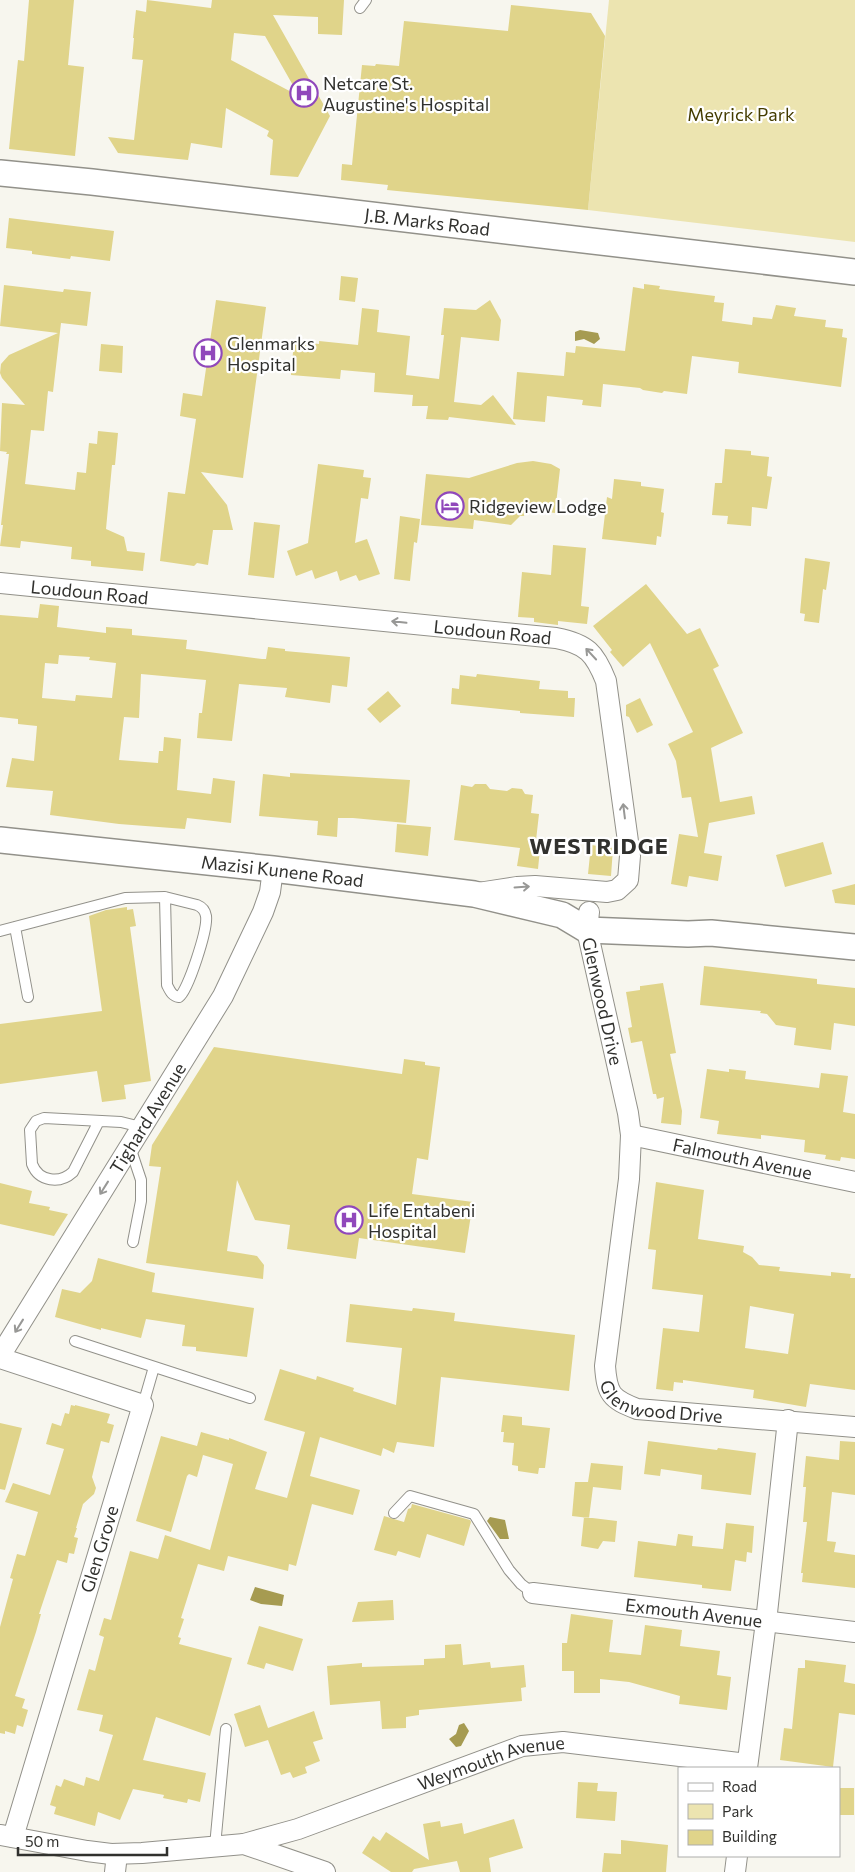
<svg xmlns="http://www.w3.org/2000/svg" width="855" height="1872" font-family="Commissioner,sans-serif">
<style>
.green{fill:#ece4b0}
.water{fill:#a69b51}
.building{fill:#e0d48a;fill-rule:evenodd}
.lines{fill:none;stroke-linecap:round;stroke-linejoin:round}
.service-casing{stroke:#92918a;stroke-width:12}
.minor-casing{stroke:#92918a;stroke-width:22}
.tertiary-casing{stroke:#92918a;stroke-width:28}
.service{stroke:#fff;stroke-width:10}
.minor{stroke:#fff;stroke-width:20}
.tertiary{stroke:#fff;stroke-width:25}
.oneway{stroke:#989896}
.labels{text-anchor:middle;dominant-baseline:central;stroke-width:4.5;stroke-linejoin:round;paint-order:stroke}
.poi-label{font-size:18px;fill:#31312e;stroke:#fff;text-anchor:start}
.park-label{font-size:18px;fill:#443c00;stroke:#fff}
.street-label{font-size:18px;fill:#31312e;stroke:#fff}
.district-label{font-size:22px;font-weight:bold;letter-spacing:1px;fill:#31312e;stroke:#fff}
</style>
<rect width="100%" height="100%" fill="#f7f6ee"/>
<!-- green -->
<path class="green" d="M609,0H855V242L588,210Z"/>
<!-- water -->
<path class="water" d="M580,330L598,333L600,339L594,344L584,339L575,341V332Z
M490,1517L505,1520L509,1539H500L487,1521Z
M255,1587L284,1595L282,1606L261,1604L250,1600Z
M464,1723L469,1731L461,1746L456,1747L449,1739L456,1734L459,1725Z"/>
<!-- building -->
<path class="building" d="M29,0H74L68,65L84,67L75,156L9,149L18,60L24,61Z
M147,0L211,8L212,0H344L342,35L318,34V17L273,15L330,116L298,177L270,175L273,140L267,136L269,131L226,108L222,148L191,143L188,160L118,153L108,137L134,140L143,60L132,59L134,38H133L136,10L146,12ZM234,33L265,36L299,96L231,60Z
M511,5L591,13L605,36L588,210L387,190L388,185L341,180L342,164L352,165L362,65L375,66L376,64L399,66L404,21L508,31Z
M9,218L114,231L110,261L71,256L70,259L32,254V251L6,248Z
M341,276L358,278L355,302L339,300Z
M644,284L660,286L659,289L715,296L714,302L724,303L722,321L752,325L753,317L772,319L776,305L796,308L794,316L826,320L825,327L843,329L842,337L847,338L841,387L738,373L739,362L692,356L687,394L664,391L662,393L643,390L640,388L603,384L601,407L582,405L583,400L547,396L545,422L513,419L517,372L564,376L566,352L575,353L576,346L625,351L633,287L644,289Z
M4,285L63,292L64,289L91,292L87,326L61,323L53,392L48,391L44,431L31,430L25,484L75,490L77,472L86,473L89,443L97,444L98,431L118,433L115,465H112L106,529L124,537L127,551L145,553L143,571L91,566V561L71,559L72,547L21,541L20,548L0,546L3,525H1L9,454H6L7,452L0,451L2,403L25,405L2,378L0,373L1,364L9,355L58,333L0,326Z
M216,300L266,307L243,478L201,472L227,505L233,530H213L208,565L197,563L194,566L160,561L168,492L185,494L196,419L180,416L183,393L202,396Z
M490,300L501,320L499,341L461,337L454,402L481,405L493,395L516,425L449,417L448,420L426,419L428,406H412L413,395L374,392L375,373L341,370L340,379L291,375L294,341L319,344V341L358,345L362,308L379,310L377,332L410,336L406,375L439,379L444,335H441L444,308L476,310Z
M101,344L123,346L122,373L99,371Z
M725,449L751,451V455L769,457L767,476L772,477L767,509L752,507L751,526L727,524L728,516L712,515L715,483H722Z
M533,461L551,464L560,469L555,513L525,509L524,516H520L511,525L474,520L473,529L421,525L426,474L469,478L517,463Z
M318,464L364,470L363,477L371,478L368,499L361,498L355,543L367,539L380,574L359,581L356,575L340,581L337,571L315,579L312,570L296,576L287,551L308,543Z
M614,479L641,482V486L664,489L661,512L664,513L661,537L657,536L656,545L602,539L607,497L612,499Z
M400,516L420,519L417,543L414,542L410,581L394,579Z
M254,522L280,525L274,578L248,575Z
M553,545L586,548L581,606L589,607L587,624L558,621V625L534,622V618L518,617L522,572L551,575Z
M805,558L830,562L826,590L823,589L819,623L804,621L805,614L800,613Z
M646,584L687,634L700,628L719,666L713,669L743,733L711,748L720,802L752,796L755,814L709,823L704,853L722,856L718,881L689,876L687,887L671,884L679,834L698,837L691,797L682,798L676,761L668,744L693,732L650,643L623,667L610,652L612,650L593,626Z
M40,604L59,606L57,627L106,633V627L132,629V635L187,640L186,649L262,659H266L268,647L285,649V651L350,657L347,687L332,685L330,703L285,697L287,688L239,684L232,741L197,738L199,713H202L206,680L141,674L139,718L124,717L119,760L158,763L159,751H163L164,737L181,739L177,790L211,794L213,778L235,781L231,823L187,818L185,829L119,824L50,815L53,791L6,787L12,758L34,761L37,726L18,724V719L0,717V615L38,618ZM59,655L90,657L89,660L116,663L112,698L76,695L75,701L42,698L45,663L58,664Z
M477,674L540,681L539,689L568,691V698H575L574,717L520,713V711L451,704L452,688L459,689L460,675L476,677Z
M388,691L401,706L380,723L367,709Z
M640,698L653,725L637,733L629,717L626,716V705Z
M290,773L410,780L406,823L353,818H338L337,837L317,835L318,821L259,816L263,774L290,777Z
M475,784H486L490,789L507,791L512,788L522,789L525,794L533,795L531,813L539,814L535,849H540L538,869L517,866L520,848L454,840L461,785L472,787Z
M397,824L431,827L428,856L395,852Z
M823,842L832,874L785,887L776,855Z
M591,845L613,848L611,876L588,874Z
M855,884V905L835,903L832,890Z
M127,907V910L133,909L136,926L130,927L151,1081L124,1085L126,1099L102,1102L97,1071L0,1084V1024L102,1011L89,916L106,910Z
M704,966L817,979V984L855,988V1026L834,1023L831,1050L794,1045L796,1028L776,1025L767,1014L760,1013L761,1011L700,1005Z
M663,983L676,1053L670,1054L682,1111L681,1125L661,1123L664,1097L657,1099L656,1094H653L642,1041L631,1043L628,1028L632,1027L626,992L640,990V986H641Z
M214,1047L402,1074L404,1059L425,1062V1065L440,1067L428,1160L417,1158L412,1194L473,1202L465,1253L359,1238L356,1259L287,1249L290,1225L255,1220L237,1180L227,1251L257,1256L264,1265L263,1279L146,1263L161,1167L149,1166L152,1145Z
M707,1069L729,1072V1069L746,1071L745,1079L819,1088L821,1073L848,1076L843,1112L855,1114V1159L841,1157L840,1161L825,1159L826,1155L804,1152L805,1140L761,1135V1139L717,1134L719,1121L700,1118Z
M656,1182L704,1190L698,1239L744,1246L743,1252L752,1257L759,1265L780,1267L779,1271L831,1276V1272L851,1274L850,1278H855V1390L810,1384L806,1407L753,1398L754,1390L683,1380V1383L674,1382L673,1391L656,1389L663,1328L699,1332L703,1295L652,1289L656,1250L648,1249ZM750,1306L794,1314L788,1354L745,1348Z
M0,1183L32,1191L29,1203L50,1207L49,1210L68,1214L54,1236L0,1224Z
M98,1258L155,1273L152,1292L254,1308L247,1357L196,1351V1347L182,1346L185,1325L146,1319L141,1338L101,1328V1330L55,1317L62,1289L80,1293L92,1281Z
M350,1304L412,1311L413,1308L455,1313L454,1321L575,1335L569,1391L441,1377L434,1447L397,1442L394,1453L383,1448L381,1456L320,1437L310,1476L360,1490L353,1515L312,1504L296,1566L289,1564L288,1571L228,1556L224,1571L198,1564L181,1618L184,1619L178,1637L181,1638L179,1644L232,1658L210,1736L156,1717L143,1760L206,1773L200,1802L188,1799L187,1803L163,1798L164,1795L133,1789L120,1820L98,1812L95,1826L54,1814L56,1807L50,1805L56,1785L61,1787L64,1779L84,1786L86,1777L99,1781L113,1735L99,1731L103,1715L77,1710L89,1669L95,1671L104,1637L99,1635L104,1618L111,1620L130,1551L158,1559L165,1535L210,1550L233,1464L203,1455L197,1477L189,1474L187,1476L171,1532L136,1521L161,1436L197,1446L201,1432L229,1440V1438L267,1452L255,1489L287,1498L305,1432L264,1420L280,1369L316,1380L317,1376L354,1388L353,1391L396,1405L402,1348L346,1342Z
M71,1405L75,1406V1405L110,1414L107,1423L114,1425L109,1443L101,1441L92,1477L96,1488L94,1494L83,1504L76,1528H77L74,1537L78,1538L74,1554L69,1553L67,1563L57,1560L39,1614H41L36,1632L15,1696L25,1699L22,1708L28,1710L23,1727L17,1725L15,1734L5,1731V1734L0,1733V1627L13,1579L10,1578L17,1554L25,1556L38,1512L5,1502L13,1483L50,1495L64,1449L46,1444L52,1423L61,1426L65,1413L69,1414Z
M503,1415L522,1417V1425L550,1428L545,1468H539L538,1474L518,1471V1466L512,1465L514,1443L503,1442L504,1432H501Z
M0,1423L22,1428L5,1490L0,1489Z
M648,1441L717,1450L718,1448L756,1453L751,1495L701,1489L702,1475L661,1469L660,1476L644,1474Z
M840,1441L855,1442V1495L832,1492L827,1541L836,1542L834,1552L855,1555V1588L802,1582L803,1573H801L807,1522H803L806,1487H803L806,1456L839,1460Z
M591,1463L623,1466L621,1490L593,1487L589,1518L572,1516L575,1482H588Z
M412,1504L470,1520L471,1522L464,1546L427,1534L420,1558L398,1551L396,1556L374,1550L384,1516L404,1522L408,1509L411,1508Z
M584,1517L617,1521L615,1542L603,1541L598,1549L581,1546Z
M726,1523L754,1526L752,1553L747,1552L746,1562L735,1560L731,1591L702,1588V1585L634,1577L638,1541L676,1546L678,1534L693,1536L692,1546L723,1549Z
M393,1600L394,1620L352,1622L358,1602Z
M571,1614L613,1620L609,1652L641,1655L645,1625L682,1630L680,1646L720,1651L717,1675L731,1677L727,1710L679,1704L680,1696L629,1682L600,1679V1693H574V1671H562V1643H567Z
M259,1626L303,1639L293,1671L266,1663L264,1669L247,1664Z
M461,1644L463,1665L490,1662L491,1668L524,1665L526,1687L521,1688L522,1701L419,1710V1715L406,1717V1728L382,1729L380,1701L330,1705L327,1666L362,1663V1667L424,1665V1659L445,1658V1645Z
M805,1660L846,1665L844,1682L855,1684V1715L839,1713L833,1767L780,1760L784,1728L792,1729L798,1668H805Z
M260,1705L268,1728L314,1711L323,1739L313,1742L320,1761L305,1767L307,1773L293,1778L290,1772L281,1775L268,1740L245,1747L234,1714Z
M578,1782L598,1783L597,1791L617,1792L615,1821L576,1818Z
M839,1788H854V1815H839Z
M514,1819L523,1848L489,1858L491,1872H460L457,1861L414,1869L412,1872H391L362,1853L373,1836L380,1841L386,1832L429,1860L423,1824L440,1821L441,1827L462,1823L464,1834Z
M621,1840L668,1845L666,1872H602L604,1853L621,1854Z"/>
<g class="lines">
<!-- service casing -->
<g class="service-casing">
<path id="service" d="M360,8L366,0
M15,927L28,997
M0,931L125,898L165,897L197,905C202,907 205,910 206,916C208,929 188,991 179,997C172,996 170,991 167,985L165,897
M99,1121L73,1172C60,1184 39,1182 32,1164L30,1130L36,1121L44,1118L121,1122L141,1127
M130,1147L141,1180V1201L133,1242
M75,1341L250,1398
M143,1405L154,1367
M394,1513L410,1496L474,1514L509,1570L521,1584L533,1593
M215,1846L226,1729"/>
</g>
<!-- minor casing -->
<g class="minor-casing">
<g id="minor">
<path id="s1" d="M0,583L556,638C587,644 595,653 606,681L630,856L628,880L617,890L607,892L535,886L517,887L478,893"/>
<path id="s2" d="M589,912L587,930L628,1113L631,1135L629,1179L605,1366C607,1394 611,1399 637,1409L855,1427"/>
<path id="s3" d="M631,1135L855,1182"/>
<path id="s4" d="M0,1356L223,996L263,912L270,892L273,869"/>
<path d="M0,1358L143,1405L13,1837"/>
<path id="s5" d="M533,1593L855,1632"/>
<path d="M747,1768L766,1622L788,1420"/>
<path d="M1,1835L87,1851L111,1854L142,1853L244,1844L325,1872"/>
<path id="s6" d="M244,1844L298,1829L522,1746L563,1742L747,1764"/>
<path d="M115,1872L117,1854"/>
<path d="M735,1872L737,1856"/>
</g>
</g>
<!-- tertiary casing -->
<g class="tertiary-casing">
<g id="tertiary">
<path id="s7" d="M0,173L92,182L855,272"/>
<path id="s8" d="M0,840L273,869L474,894L562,915L587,930L688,934L711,933L855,947"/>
</g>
</g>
<!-- service -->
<use href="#service" class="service"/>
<!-- minor -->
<use href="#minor" class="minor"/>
<!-- tertiary -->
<use href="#tertiary" class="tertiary"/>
</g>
<!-- one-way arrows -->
<defs><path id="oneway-shaft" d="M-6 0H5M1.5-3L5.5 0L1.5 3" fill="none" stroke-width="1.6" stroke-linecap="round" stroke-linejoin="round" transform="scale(1.25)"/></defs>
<g class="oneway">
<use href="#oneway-shaft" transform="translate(399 622) rotate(-174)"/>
<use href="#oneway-shaft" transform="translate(591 654) rotate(-133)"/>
<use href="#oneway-shaft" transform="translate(624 811) rotate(-97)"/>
<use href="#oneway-shaft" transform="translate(522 887) rotate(-4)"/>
<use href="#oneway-shaft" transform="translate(104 1188) rotate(122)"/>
<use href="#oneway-shaft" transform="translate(19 1326) rotate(122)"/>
</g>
<!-- icons -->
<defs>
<g id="hospital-ring" transform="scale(1.4375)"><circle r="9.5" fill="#fff" stroke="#9048bb" stroke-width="1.5"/><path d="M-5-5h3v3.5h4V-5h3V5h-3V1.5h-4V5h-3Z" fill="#9048bb"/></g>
<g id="hotel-ring" transform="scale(1.4375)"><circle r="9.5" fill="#fff" stroke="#9048bb" stroke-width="1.5"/><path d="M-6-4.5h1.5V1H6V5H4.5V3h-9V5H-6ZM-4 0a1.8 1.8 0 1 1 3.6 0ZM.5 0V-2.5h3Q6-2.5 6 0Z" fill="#9048bb"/></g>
</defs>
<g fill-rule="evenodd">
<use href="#hospital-ring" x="304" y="93"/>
<use href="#hospital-ring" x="208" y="353"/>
<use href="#hotel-ring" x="450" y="506"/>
<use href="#hospital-ring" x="349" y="1220"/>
</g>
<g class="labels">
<!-- poi labels -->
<g class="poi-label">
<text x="323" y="83">Netcare St.<tspan x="323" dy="21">Augustine's Hospital</tspan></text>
<text x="227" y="343">Glenmarks<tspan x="227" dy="21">Hospital</tspan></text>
<text x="469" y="506">Ridgeview Lodge</text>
<text x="368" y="1210">Life Entabeni<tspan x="368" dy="21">Hospital</tspan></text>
</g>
<!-- park labels -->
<g class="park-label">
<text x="741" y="114">Meyrick Park</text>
</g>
<!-- street labels -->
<g class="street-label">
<text stroke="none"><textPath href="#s7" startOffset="430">J.B. Marks Road</textPath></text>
<text stroke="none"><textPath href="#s1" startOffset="90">Loudoun Road</textPath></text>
<text stroke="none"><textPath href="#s1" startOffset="495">Loudoun Road</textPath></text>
<text stroke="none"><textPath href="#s8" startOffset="284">Mazisi Kunene Road</textPath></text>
<text stroke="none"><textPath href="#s2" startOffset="91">Glenwood Drive</textPath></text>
<text stroke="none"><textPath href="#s4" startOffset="280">Tighard Avenue</textPath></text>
<text stroke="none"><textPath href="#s3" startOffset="114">Falmouth Avenue</textPath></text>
<text stroke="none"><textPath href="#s2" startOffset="540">Glenwood Drive</textPath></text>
<text transform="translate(99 1549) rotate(-73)">Glen Grove</text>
<text stroke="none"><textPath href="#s5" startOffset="162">Exmouth Avenue</textPath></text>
<text stroke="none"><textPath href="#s6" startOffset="261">Weymouth Avenue</textPath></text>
</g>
<!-- district labels -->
<g class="district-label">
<text x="599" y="845">WESTRIDGE</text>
</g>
</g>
<!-- legend -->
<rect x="678" y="1767" width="162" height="90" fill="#ffffff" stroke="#adadab"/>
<rect x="688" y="1783" width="25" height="8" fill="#ffffff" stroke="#adadab"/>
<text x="722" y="1792" font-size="15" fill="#31312e">Road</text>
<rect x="688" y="1804" width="25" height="15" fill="#ece4b0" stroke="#adadab"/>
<text x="722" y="1817" font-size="15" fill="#31312e">Park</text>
<rect x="688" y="1830" width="25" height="15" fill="#e0d48a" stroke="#adadab"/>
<text x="722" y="1842" font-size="15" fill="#31312e">Building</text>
<!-- scale -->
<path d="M18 1847v8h149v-8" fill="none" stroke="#31312e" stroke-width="2.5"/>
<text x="25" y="1847" font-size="15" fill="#31312e" stroke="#ffffff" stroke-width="4" paint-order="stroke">50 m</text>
</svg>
